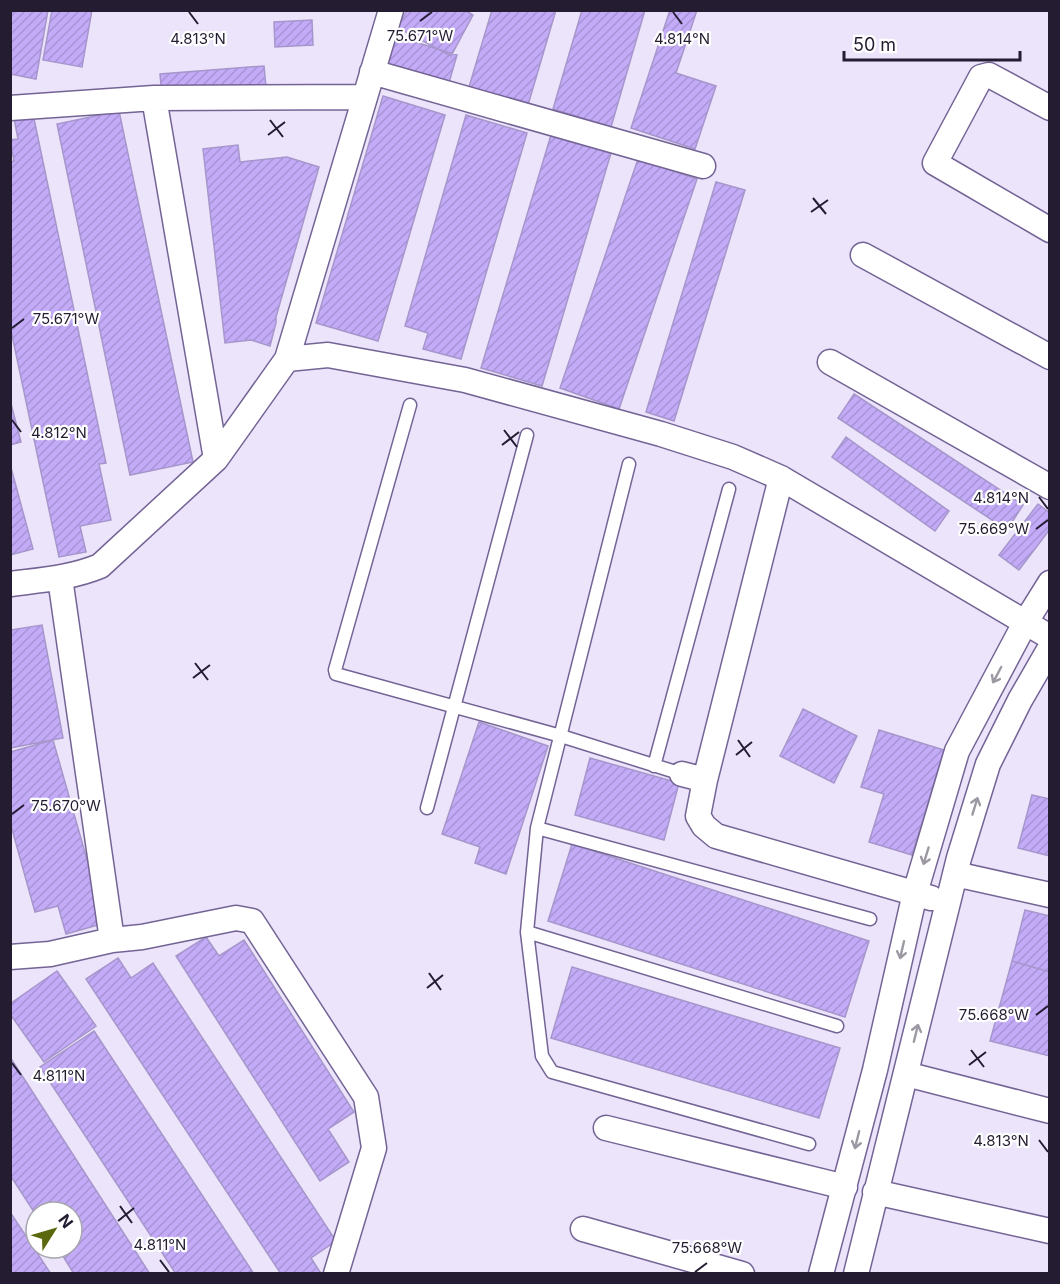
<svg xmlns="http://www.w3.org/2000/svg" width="1060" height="1284" font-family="Inter,sans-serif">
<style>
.building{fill:url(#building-hatch);stroke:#a696cb;stroke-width:1.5}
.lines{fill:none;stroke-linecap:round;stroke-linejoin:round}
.service-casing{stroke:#746495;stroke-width:15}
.minor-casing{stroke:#746495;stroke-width:27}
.service{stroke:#fff;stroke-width:12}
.minor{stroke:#fff;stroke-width:24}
.oneway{stroke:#9c99a3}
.ticks{fill:none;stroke:#241d32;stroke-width:2}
.ticks-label{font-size:15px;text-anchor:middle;fill:#241d32;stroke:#fff;stroke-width:4.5;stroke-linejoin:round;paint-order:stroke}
</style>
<defs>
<pattern id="building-hatch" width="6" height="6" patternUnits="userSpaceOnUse" patternTransform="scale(1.5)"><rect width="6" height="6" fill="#c3abf8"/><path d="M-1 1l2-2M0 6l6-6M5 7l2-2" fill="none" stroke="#a793d5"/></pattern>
</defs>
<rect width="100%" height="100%" fill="#ebe4fb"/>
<!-- building -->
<path class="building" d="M10,10H48L36,79L10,74Z
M52,10H92L82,67L43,60Z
M407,10H465L473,15L451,56L398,28Z
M492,10H556L528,105L469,87Z
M582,10H645L611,127L553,109Z
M670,10H697L676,73L716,86L695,149L631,128Z
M312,20L313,45L275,47L274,22Z
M396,36L457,55L448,86L387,67Z
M264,66L266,87L162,96L160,74Z
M383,96L445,115L378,341L316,323Z
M119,111L193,462L130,475L57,124Z
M33,114L106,463L99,464L111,520L80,526L86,552L59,557L10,326V162L14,161L10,140L18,139L14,118Z
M466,115L527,133L461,359L423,349L428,333L405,326Z
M551,135L611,153L542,386L481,368Z
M238,145L240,162L287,157L319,167L276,317V323L270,346L251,340L225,343L203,149Z
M638,159L697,179L619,409L560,388Z
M716,182L745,190L674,421L646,412Z
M854,394L1023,505L1007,530L838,418Z
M10,400L21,442L10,445Z
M846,437L949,511L935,531L832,457Z
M10,464L33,549L10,555Z
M1038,504L1050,513V529L1019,570L999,555Z
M42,625L63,738L10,748V627L11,630Z
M803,709L857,736L834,783L780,756Z
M479,722L548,746L506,874L475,863L480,847L442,834Z
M879,730L944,750L912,855L869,842L884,794L861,787Z
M53,740L105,923L66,934L58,906L35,912L10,822V752Z
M590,758L679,783L664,840L575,815Z
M1032,795L1050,799V856L1018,848Z
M572,844L869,941L845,1017L548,921Z
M1025,910L1050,916V972L1012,961Z
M206,937L219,956L244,940L354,1112L328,1129L349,1162L320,1181L176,956Z
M118,958L131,978L153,963L336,1241L311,1258L320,1272L318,1274H281L86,979Z
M1012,961L1050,972V1056L990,1041Z
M572,967L840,1048L819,1118L551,1038Z
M57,971L96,1026L44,1062L10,1014V1004Z
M94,1031L254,1274H176L40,1067Z
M10,1057L150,1274H74L58,1248H72V1212H36V1215L10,1175Z
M10,1212L51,1274H10Z"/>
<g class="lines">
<!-- service casing -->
<g class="service-casing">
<path id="service" d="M410,405L335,670L336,674L561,736L682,774
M629,464L537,828L527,932L542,1056L552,1072L809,1144
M654,766L729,489
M427,808L527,435
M537,828L870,919
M527,932L837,1026"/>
</g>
<!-- minor casing -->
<g class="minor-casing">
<path id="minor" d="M372,72L703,166
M154,98L216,459
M10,108L154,98L365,97
M1050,108L989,75L981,77L935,163L1050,230
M863,255L1050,357
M287,359L391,10
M830,362L1050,487
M781,478L705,780L698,816L704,826L716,836L931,898
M60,578L112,940
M10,584C41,580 71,578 100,566L216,459L287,359L328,355L465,380L661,434L733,457L781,478L1050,637
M682,774L705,780
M955,874L1050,895
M10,957L50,954L112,940L142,937L236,918L252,921L366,1097L374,1148L336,1274
M906,1074L1050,1111
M606,1128L845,1187
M875,1192L1050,1231
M583,1229L742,1274
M821,1274L875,1070L915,893L957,751L1025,623L1050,583
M856,1274L959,858L988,764L1020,700L1050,648"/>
</g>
<!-- service -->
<use href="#service" class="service"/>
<!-- minor -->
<use href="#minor" class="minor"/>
</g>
<!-- one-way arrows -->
<defs><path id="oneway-shaft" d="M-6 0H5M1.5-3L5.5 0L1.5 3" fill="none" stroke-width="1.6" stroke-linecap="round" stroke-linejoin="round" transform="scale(1.5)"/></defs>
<g class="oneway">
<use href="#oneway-shaft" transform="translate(997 675) rotate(118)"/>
<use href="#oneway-shaft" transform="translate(975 806) rotate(-73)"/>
<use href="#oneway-shaft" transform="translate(926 856) rotate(107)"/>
<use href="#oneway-shaft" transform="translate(902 950) rotate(103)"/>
<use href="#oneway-shaft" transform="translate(916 1033) rotate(-76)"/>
<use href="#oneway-shaft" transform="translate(857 1140) rotate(104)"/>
</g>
<!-- ticks -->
<path class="ticks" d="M189,12L198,24M673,12L682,24M420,21L432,12M270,120L283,137M268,135L285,122M813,198L826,214M811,212L828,200M12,328L24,319M12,420L21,432M504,430L517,447M502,445L519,432M1039,497L1048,509M1036,529L1048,520M195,663L208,680M193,678L210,665M738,740L750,757M736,755L752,742M12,814L24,805M429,973L441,990M427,988L443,975M1036,1015L1048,1006M971,1050L984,1067M12,1063L21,1075M969,1065L986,1052M1039,1140L1048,1152M120,1206L132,1223M118,1221L134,1208M160,1260L169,1272M695,1272L707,1263"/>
<g class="ticks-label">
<text x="420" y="41">75.671°W</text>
<text x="198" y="44">4.813°N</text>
<text x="682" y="44">4.814°N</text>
<text x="66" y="324">75.671°W</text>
<text x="59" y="438">4.812°N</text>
<text x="1001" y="503">4.814°N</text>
<text x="994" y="534">75.669°W</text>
<text x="66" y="811">75.670°W</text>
<text x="994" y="1020">75.668°W</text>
<text x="59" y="1081">4.811°N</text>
<text x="1001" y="1146">4.813°N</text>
<text x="160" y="1250">4.811°N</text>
<text x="707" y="1253">75.668°W</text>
</g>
<!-- border -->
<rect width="1060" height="1284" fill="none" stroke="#241d32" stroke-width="24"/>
<!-- north arrow -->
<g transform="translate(54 1230) rotate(53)"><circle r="28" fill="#ffffff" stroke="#a7a5ad" stroke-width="1.5"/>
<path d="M0-4.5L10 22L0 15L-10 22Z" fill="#5b680e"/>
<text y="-9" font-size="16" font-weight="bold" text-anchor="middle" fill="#241d32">N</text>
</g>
<!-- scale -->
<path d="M844 51v9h176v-9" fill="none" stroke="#241d32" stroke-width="3"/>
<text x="853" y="51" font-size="18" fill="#241d32" stroke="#ffffff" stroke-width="4.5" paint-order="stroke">50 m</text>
</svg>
